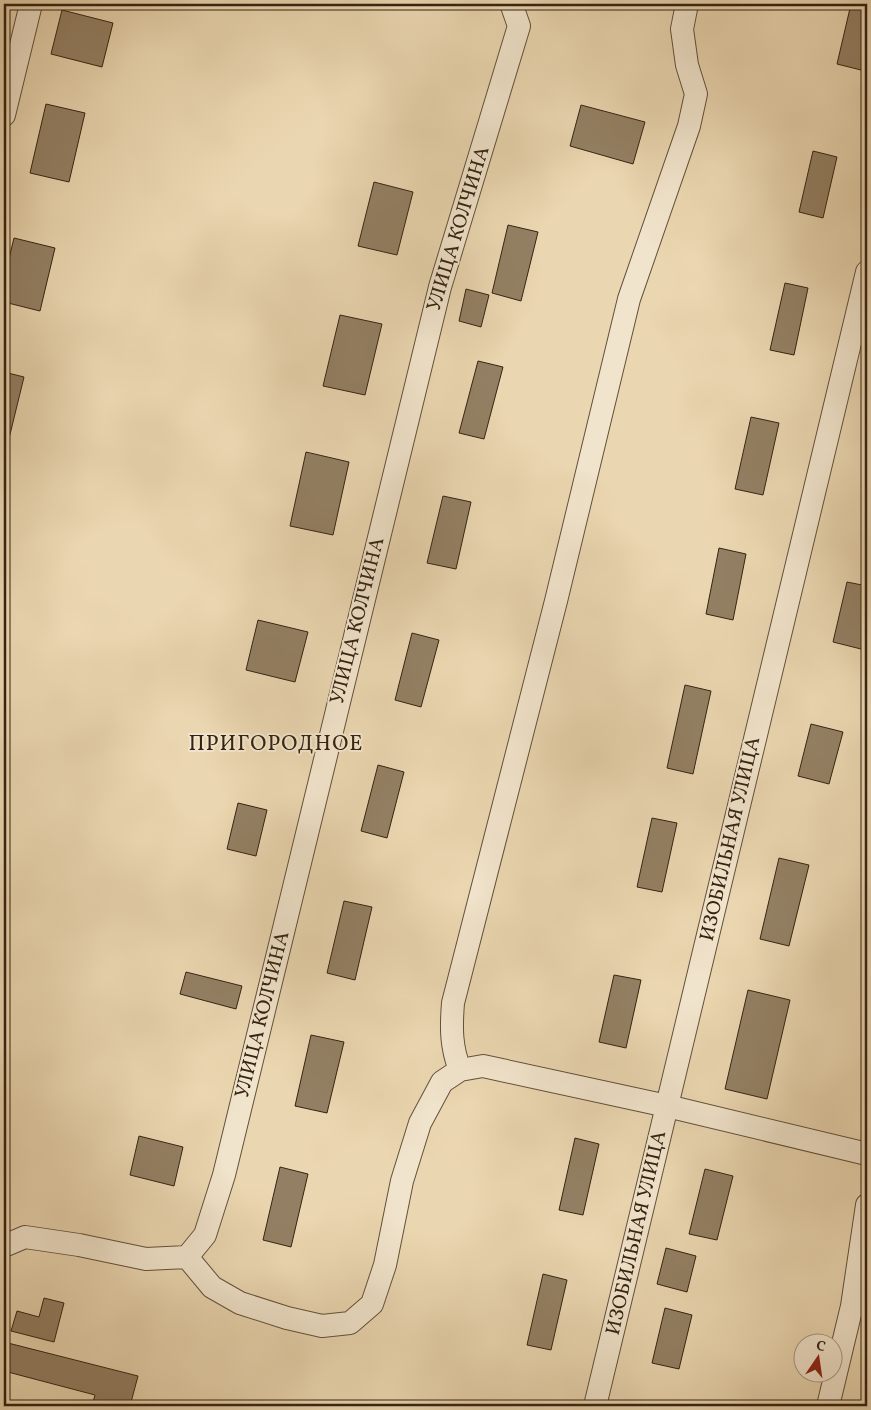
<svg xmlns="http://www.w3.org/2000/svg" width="871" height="1410" font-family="Vollkorn,serif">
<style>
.building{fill:#938064;stroke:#342312}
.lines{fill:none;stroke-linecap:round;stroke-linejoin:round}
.minor-casing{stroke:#62503a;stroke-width:24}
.minor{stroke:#f1e4cc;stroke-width:22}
.labels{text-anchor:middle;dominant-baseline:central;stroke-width:4;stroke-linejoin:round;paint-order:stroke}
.street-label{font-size:20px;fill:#342312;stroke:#f1e4cc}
.quarter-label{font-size:22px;letter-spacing:1px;fill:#342312;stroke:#f1e4cc}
</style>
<rect width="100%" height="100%" fill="#ead6b0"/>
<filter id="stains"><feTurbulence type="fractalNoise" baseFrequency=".004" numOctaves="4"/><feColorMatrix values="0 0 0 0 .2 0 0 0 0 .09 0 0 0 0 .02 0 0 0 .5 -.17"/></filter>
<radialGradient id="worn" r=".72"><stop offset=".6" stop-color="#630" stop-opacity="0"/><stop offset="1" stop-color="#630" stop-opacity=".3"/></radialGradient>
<!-- building -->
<path class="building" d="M851,4H867L865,71L837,64Z
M62,10L113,23L102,67L51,54Z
M46,104L85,113L69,182L30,173Z
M581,105L645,122L633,164L570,146Z
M813,151L837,157L823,218L799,212Z
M374,182L413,192L397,255L358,246Z
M508,225L538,232L521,301L492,293Z
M14,238L55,248L40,311L4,302V279Z
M785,283L808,288L794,355L770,350Z
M466,289L489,295L481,327L459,321Z
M340,315L382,324L365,395L323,386Z
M478,361L503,367L484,439L459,433Z
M4,372L24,377L4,459Z
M751,417L779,423L763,495L735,489Z
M306,452L349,462L333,535L290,526Z
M443,496L471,502L456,569L427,563Z
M867,498V522L862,520Z
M719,548L746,554L733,620L706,614Z
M847,582L867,586V624L861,649L833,642Z
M258,620L308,632L295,682L246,670Z
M412,633L439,640L421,707L395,700Z
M685,685L711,691L693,774L667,768Z
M811,724L843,732L829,784L798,776Z
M378,765L404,772L387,838L361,831Z
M238,803L267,810L256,856L227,849Z
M652,818L677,823L662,892L637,887Z
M779,858L809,865L789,946L760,939Z
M344,901L372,907L355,980L327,973Z
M186,972L242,986L236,1009L180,994Z
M614,975L641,980L626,1048L599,1042Z
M748,990L790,1000L767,1099L725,1089Z
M311,1035L344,1042L327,1113L295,1106Z
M139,1136L183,1147L174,1186L130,1175Z
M575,1138L599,1144L583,1215L559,1210Z
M280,1167L308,1174L291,1247L263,1240Z
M705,1169L733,1176L717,1240L689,1234Z
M666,1248L696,1256L687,1292L657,1284Z
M543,1274L567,1280L551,1350L527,1345Z
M44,1298L64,1303L54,1342L11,1331L17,1311L39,1317Z
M665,1308L692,1315L679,1369L652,1363Z
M4,1342L138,1376L130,1406H92L95,1395L4,1371Z"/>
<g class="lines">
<!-- minor casing -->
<g class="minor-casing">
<path id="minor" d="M4,115L31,4
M460,1070C451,1047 451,1028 453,1003L556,601L629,299L689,126L696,94L687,65L682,29L687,4
M4,1246L25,1237L79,1245L146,1259L187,1257L205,1235L224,1175L440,287L519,26L512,6
M187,1257L212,1287L240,1303L287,1318L322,1326L350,1323L372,1304L385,1265L402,1181L420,1123L442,1082L460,1070L483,1066L667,1106L867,1154
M595,1406L867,272
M828,1406L852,1306L867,1205"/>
</g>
<!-- minor -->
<use href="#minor" class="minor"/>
</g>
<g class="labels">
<!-- street labels -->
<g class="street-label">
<text transform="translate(459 229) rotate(-73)">УЛИЦА КОЛЧИНА</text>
<text transform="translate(358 621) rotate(-76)">УЛИЦА КОЛЧИНА</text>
<text transform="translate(731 839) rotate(-77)">ИЗОБИЛЬНАЯ УЛИЦА</text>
<text transform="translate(263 1015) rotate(-76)">УЛИЦА КОЛЧИНА</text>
<text transform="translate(637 1233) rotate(-77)">ИЗОБИЛЬНАЯ УЛИЦА</text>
</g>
<!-- quarter labels -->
<g class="quarter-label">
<text x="276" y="744">ПРИГОРОДНОЕ</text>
</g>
</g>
<!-- margin -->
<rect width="871" height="1410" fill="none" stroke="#ead6b0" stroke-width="20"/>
<rect x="5" y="5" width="861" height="1400" fill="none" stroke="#342312" stroke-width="2.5"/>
<rect x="10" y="10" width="851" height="1390" fill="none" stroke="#342312"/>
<!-- north arrow -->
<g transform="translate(818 1358) rotate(13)"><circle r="24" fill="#f1e4cc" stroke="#a59782"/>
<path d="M0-4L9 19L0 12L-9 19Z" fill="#8f2418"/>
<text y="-8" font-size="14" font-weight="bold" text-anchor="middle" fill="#342312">С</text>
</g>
<rect width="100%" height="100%" filter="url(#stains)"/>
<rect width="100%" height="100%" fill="url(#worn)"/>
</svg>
